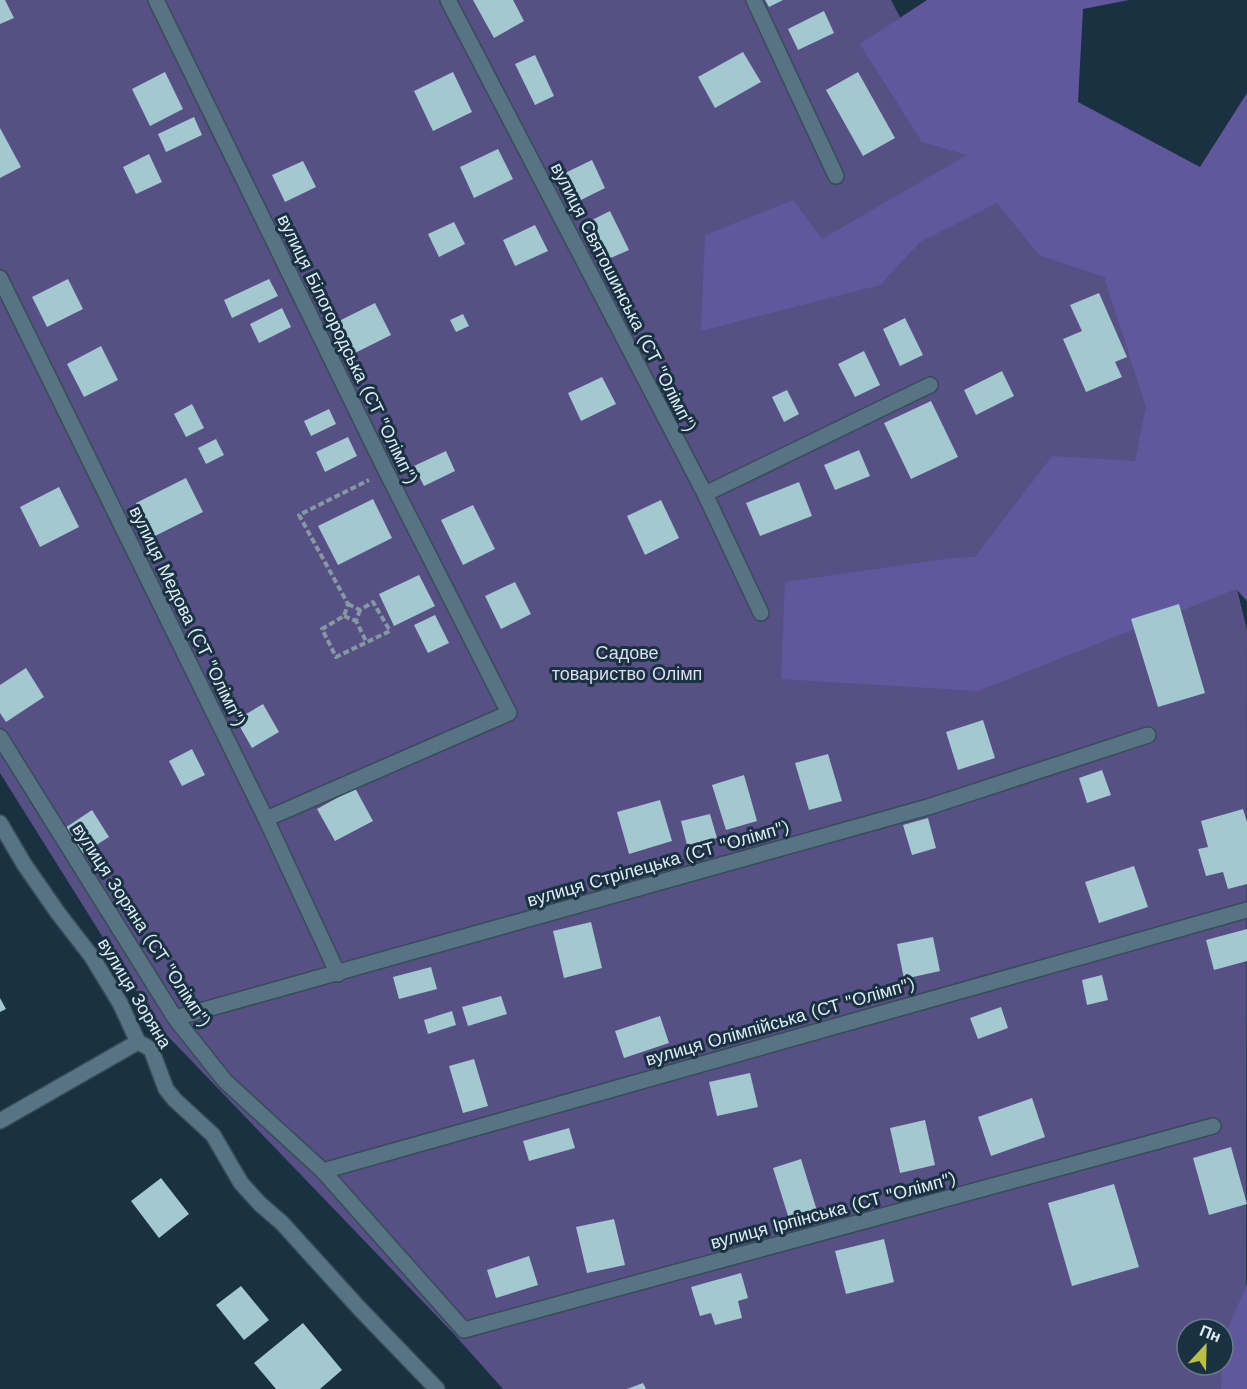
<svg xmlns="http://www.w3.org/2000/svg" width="1247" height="1389" font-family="'Work Sans',sans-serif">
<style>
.green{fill:#575084;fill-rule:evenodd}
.forest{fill:#61579c}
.building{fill:#a3c8d0}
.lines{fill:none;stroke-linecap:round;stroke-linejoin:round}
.street-casing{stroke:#374c58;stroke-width:18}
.path{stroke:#8598a4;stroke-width:4;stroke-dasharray:6 3;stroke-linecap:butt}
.street{stroke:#587384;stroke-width:15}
.labels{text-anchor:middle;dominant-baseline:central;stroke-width:6;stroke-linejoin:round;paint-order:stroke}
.street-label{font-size:18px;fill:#ddecf5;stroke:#193141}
.park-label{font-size:18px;fill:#dddcf0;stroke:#193141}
</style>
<rect width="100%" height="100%" fill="#193141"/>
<!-- green -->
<path class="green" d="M0,0H891L997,203L1104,277L1237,589L1247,630L1246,1389H503L453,1333L159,1027L0,773ZM1187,1329H1223V1365H1187Z"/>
<!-- forest -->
<path class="forest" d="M927,0H1129L1083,9L1078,102L1200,167L1247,93V601L1236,589L978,691L781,679L785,582L952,558L975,557L1052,456L1135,461L1146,407L1104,277L1039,255L997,203L920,242L880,285L701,331L705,235L793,200L822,239L967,155L922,142L860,44Z
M1247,1284V1389H1221L1223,1340Z"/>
<!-- building -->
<path class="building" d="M0,0H5L14,18L0,24Z
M473,0H513L524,21L494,38Z
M765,0H783L769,7Z
M824,11L834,33L798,50L788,29Z
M743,52L761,82L715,108L698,77Z
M535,55L554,96L535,105L515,64Z
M165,72L183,109L150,126L132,89Z
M453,72L472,112L433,131L414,91Z
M858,72L895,138L863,156L826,90Z
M194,117L202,135L166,152L158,134Z
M0,128L21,167L0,178Z
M498,149L513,179L474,198L460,167Z
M149,154L162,182L136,194L123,167Z
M592,160L605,188L579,201L565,173Z
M303,161L316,187L285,202L272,175Z
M610,211L629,250L606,260L588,222Z
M454,222L465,244L439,257L428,234Z
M535,225L548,251L515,266L503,240Z
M68,279L83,309L47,327L32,297Z
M269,279L278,296L232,318L224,300Z
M1099,293L1127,357L1115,362L1122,377L1086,392L1063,339L1082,331L1070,305Z
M375,303L391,335L355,353L339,321Z
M282,308L291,327L259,343L250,324Z
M463,314L469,326L456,332L450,320Z
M905,318L923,355L900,366L883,329Z
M101,346L118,380L84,397L67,364Z
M864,351L880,385L855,397L838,364Z
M1002,371L1014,396L976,415L964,390Z
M602,377L616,404L581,421L568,393Z
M787,390L799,414L784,422L772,397Z
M931,401L958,457L911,479L884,423Z
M192,404L204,428L186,437L174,414Z
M329,409L336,424L311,436L304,421Z
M348,437L357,456L325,472L316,452Z
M216,439L224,455L206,464L198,448Z
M859,450L870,476L835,490L824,465Z
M446,451L455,471L424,486L414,466Z
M186,478L203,512L153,537L136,503Z
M799,482L812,516L760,536L746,503Z
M59,487L79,527L40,547L20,507Z
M373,499L392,538L338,565L318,526Z
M661,500L679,538L645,555L627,516Z
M473,505L495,549L463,565L441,520Z
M419,575L435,606L394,626L379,594Z
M515,582L531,614L501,629L485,596Z
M1179,604L1205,693L1158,707L1131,619Z
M435,615L449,643L428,653L414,625Z
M26,668L44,697L6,722L0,713V685Z
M263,704L279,732L252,748L236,720Z
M983,720L995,758L958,770L946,732Z
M192,749L205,775L182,786L169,761Z
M828,754L842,801L809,810L795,763Z
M1102,770L1111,795L1087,803L1079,778Z
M744,775L757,821L726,830L712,785Z
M355,788L373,821L335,841L317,809Z
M660,800L672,841L629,854L617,812Z
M1243,809L1247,822V884L1228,889L1223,872L1206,876L1198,849L1208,847L1201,821Z
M92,810L109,837L82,854L65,828Z
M710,814L717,838L687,845L681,821Z
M928,818L936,848L912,855L903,825Z
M1134,866L1148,907L1099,923L1085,882Z
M591,922L602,968L564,978L553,931Z
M1247,929V961L1214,970L1206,940Z
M933,937L940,971L904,979L897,944Z
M431,967L437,989L399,999L393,977Z
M1102,975L1108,1000L1087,1005L1082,980Z
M501,996L507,1014L468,1026L462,1007Z
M0,998L6,1009L0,1012Z
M1001,1007L1008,1028L978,1039L970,1018Z
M452,1011L456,1025L428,1034L424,1020Z
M660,1016L669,1043L624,1058L615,1031Z
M474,1059L488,1106L463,1113L449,1066Z
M750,1073L758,1107L717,1116L709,1082Z
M1032,1098L1045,1137L991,1156L978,1117Z
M925,1120L935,1165L900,1173L890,1128Z
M569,1128L575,1148L529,1161L523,1141Z
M1231,1147L1247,1204L1209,1215L1193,1158Z
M801,1159L818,1214L790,1222L773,1168Z
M161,1178L189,1214L159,1238L131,1201Z
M1114,1184L1139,1267L1072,1286L1048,1203Z
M614,1219L625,1265L587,1273L576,1227Z
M884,1239L894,1282L846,1294L835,1251Z
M529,1256L538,1285L496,1298L487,1270Z
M741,1273L748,1298L738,1301L742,1318L715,1325L711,1313L700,1316L691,1287Z
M241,1286L269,1320L244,1340L216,1305Z
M303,1323L342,1370L320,1389H276L254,1363Z
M643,1383L646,1389H627Z"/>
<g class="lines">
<!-- street casing -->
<g class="street-casing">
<path id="street" d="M156,0L386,471L509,713L266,819
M448,0L705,494L761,613
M754,0L836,176
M0,278L266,819L338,974
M705,494L930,385
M0,737L175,1018L225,1081L323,1171L464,1330L1213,1126
M0,823L24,864L58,913L92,957L120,1003L138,1042L151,1049L166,1089L175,1100L213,1135L241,1183L260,1204L282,1223L359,1308L437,1389
M175,1018L928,807L1148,735
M0,1121L138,1042
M323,1171L1247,910"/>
</g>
<!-- path -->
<path class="path" d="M348,604L360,610L373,602L390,631L336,657L322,629L344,616L348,604L299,515L369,480
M360,610L356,621L366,641
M344,616L356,621"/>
<!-- street -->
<use href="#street" class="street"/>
</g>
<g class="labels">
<!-- street labels -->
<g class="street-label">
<text transform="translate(624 297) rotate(63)">вулиця Святошинська (СТ "Олімп")</text>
<text transform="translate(348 349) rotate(64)">вулиця Білогородська (СТ "Олімп")</text>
<text transform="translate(188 616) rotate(64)">вулиця Медова (СТ "Олімп")</text>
<text transform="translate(658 863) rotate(-16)">вулиця Стрілецька (СТ "Олімп")</text>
<text transform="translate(142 925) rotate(57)">вулиця Зоряна (СТ "Олімп")</text>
<text transform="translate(135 993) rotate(59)">вулиця Зоряна</text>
<text transform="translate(780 1021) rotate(-16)">вулиця Олімпійська (СТ "Олімп")</text>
<text transform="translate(833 1210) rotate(-15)">вулиця Ірпінська (СТ "Олімп")</text>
</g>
<!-- park labels -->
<g class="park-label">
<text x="627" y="652">Садове<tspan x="627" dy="21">товариство Олімп</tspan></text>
</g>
</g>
<!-- north arrow -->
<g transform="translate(1205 1347) rotate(22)"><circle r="28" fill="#193141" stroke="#677c89" stroke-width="1.5"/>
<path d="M0-4.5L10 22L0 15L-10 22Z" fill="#bbc044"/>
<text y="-9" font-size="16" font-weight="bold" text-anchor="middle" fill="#ddecf5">Пн</text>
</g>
</svg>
